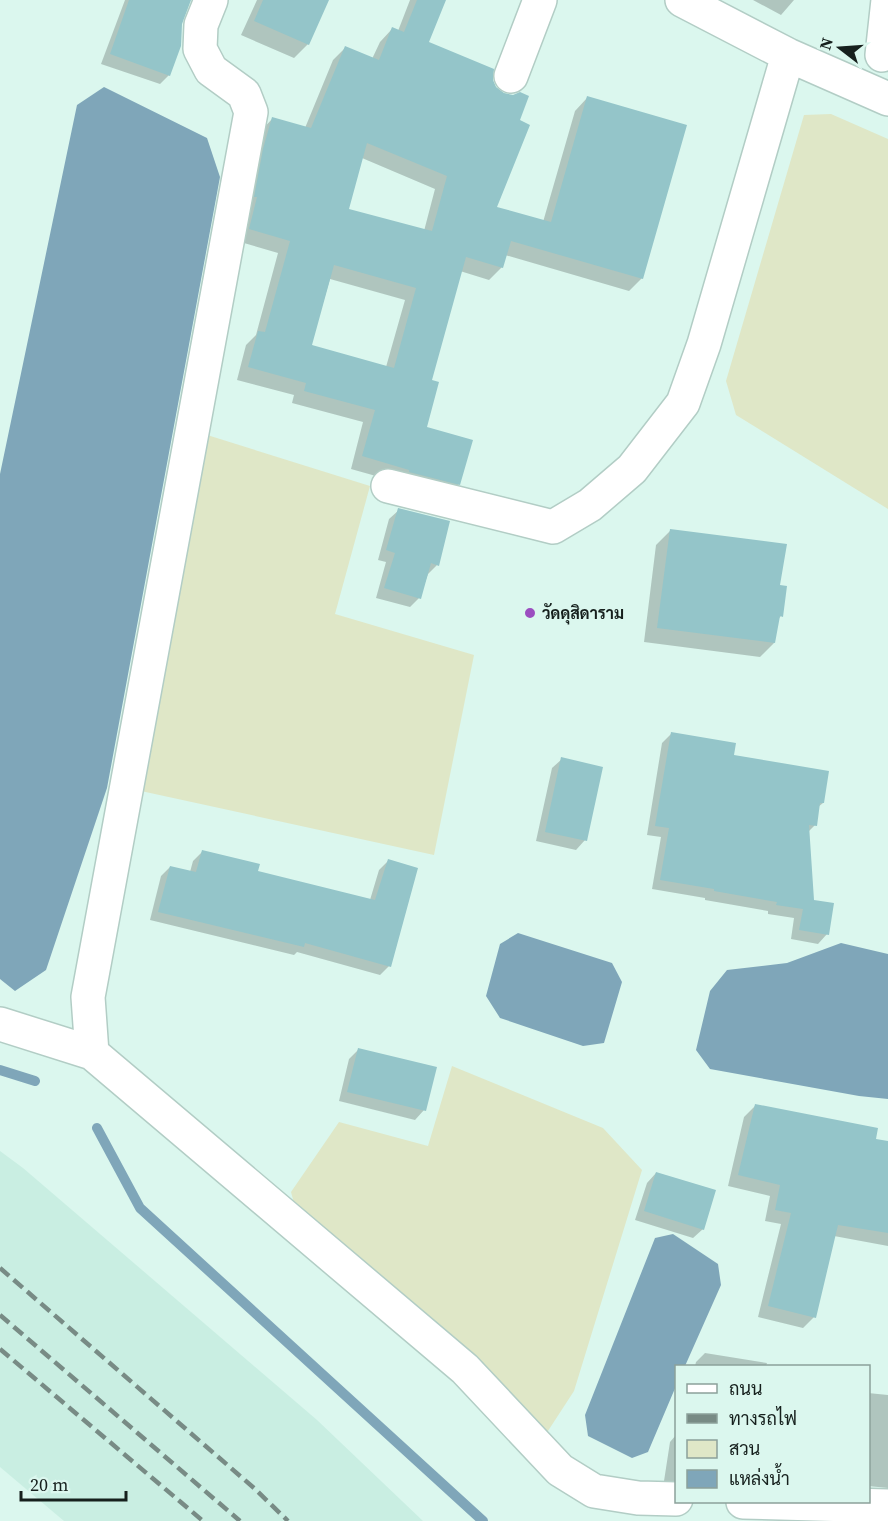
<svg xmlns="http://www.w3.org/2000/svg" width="888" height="1521" font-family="'Source Serif 4',Sarabun,serif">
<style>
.built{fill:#c9eee2}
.green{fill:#dfe7c7}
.water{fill:#7fa6b9}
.shadow{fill:#0003;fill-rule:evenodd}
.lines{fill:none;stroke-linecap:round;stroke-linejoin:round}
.stream{stroke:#7fa6b9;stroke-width:10}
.building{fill:#94c5c9;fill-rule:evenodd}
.minor-casing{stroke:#b2cdc5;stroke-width:36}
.minor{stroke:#fff;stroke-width:33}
.rail{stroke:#788b85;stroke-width:4.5;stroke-dasharray:12 6;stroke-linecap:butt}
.poi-dot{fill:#9b4ec0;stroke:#dbf7ee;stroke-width:2}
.labels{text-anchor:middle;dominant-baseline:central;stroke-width:6;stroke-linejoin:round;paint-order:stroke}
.poi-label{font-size:16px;font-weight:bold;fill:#16201d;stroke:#dbf7ee;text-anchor:start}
</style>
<rect width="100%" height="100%" fill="#dbf7ee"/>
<!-- built -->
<path class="built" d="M0,1151L23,1168L317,1420L423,1521H64L0,1467Z"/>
<!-- green -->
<path class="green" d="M831,114L888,139V509L736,415L726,381L804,115Z
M204,434L370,486L335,614L474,655L434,855L141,791Z
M452,1066L603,1128L642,1170L574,1391L546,1434L477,1358L294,1203L291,1192L339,1122L428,1146Z"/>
<!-- water -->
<path class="water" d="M104,87L207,138L220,177L107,788L46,970L15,991L0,979V474L77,105Z
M518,933L612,963L622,982L604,1043L583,1046L500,1018L486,996L500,944Z
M841,943L888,954V1099L859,1096L710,1069L696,1050L710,991L727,970L787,963Z
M673,1234L718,1264L721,1285L685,1366H676V1386L648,1452L632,1458L588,1436L585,1415L655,1238Z"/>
<!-- shadow -->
<path class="shadow" d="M125,0H141L169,75L160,84L101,64Z
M257,0H327L308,44L294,58L241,35Z
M410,0H444L427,43L491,80L518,121L495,208L543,222L575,111L587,98L642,278L629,291L505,255L502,267L489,280L460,271L430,381L425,428L459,484L447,496L351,469L363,422L292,403L294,395L237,380L246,345L256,335L278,253L237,241L260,132L272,119L305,128L333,60L345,48L372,59L380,42L392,29L398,31ZM362,158L435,189L424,231L347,210ZM330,279L405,300L386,367L310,346Z
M753,0H794L781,15Z
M399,510L437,565L428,574L419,598L410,607L376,598L386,562L378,560L389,519Z
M670,531L778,587L781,616L778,619L774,643L760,657L644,642L656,545Z
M671,734L733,756L823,803L818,807L815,825L808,832L813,901L827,934L818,944L791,939L794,918L768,914V911L705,900V898L652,889L661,837L647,835L662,743Z
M562,759L585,840L576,850L536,841L552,768Z
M202,852L256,872L370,900L379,870L388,861L389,966L380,975L297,952L294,955L150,920L161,876L170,867L190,872L193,861Z
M358,1050L424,1110L415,1120L339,1101L349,1059Z
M755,1106L888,1143V1246L834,1236L814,1317L803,1328L758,1317L781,1224L765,1221L770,1196L728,1186L744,1117Z
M656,1173L703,1229L693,1238L635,1220L647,1183Z
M705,1353L767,1363L766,1366H695L696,1362Z
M868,1393L888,1395V1488L868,1486Z
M676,1435V1483L664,1481L670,1442Z"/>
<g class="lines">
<!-- stream -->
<path class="stream" d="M0,1070L35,1081
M97,1128L140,1208L483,1521"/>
</g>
<!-- building -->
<path class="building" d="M129,0H191L182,24L181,46L170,76L110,54Z
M263,0H329L309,45L254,21Z
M417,0H446L429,42L494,69L493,80L496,87L504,93L513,95L520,92L529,96L520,120L530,125L497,207L551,222L587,96L687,125L643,279L511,241L503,268L466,257L432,380L439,382L427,427L473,440L460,485L409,472V470L362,456L375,410L304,391L306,383L248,367L258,331L265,332L290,241L249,229L257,197H254L263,149L272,117L311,128L345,46L379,60L392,27L404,32ZM367,143L447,176L432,231L349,209ZM334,265L416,288L394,368L312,345Z
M398,508L450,521L439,566L431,563L421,599L384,588L395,553L386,550Z
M670,529L787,544L780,585L787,586L783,617L780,616L775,643L657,628Z
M671,732L736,743L734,755L829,771L824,803H820L817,826L809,825L814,900L834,903L829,935L799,930L803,909L776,905L777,902L714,891V889L660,880L669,828L655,826Z
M561,757L603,767L587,841L545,832Z
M202,850L260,864L258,871L375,900L388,859L418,868L391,967L305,943L304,947L158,912L170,866L196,872Z
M358,1048L437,1067L426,1111L347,1092Z
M755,1104L878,1128L876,1139L888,1141V1233L838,1225L816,1318L768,1306L791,1213L775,1210L780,1185L738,1175Z
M656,1172L716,1190L704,1230L644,1211Z"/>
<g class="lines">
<!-- minor casing -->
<g class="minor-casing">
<path id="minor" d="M682,0L788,55L888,99
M882,55L888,0
M511,76L540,0
M388,486L553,527L590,505L632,469L683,403L704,344L788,55
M0,1024L92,1053L465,1369L560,1470L594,1491L638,1498L676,1499
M92,1053L88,997L251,112L244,94L211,70L200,49L201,25L211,0
M743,1502L888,1506"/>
</g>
<!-- minor -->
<use href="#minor" class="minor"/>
<!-- rail -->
<path class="rail" d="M0,1268L254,1488L288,1521
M0,1315L240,1521
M0,1349L203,1521"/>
</g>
<!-- markers -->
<circle class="poi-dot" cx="530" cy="613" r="6"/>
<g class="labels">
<!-- poi labels -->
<g class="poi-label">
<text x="542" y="613">วัดดุสิดาราม</text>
</g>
</g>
<!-- legend -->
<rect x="675" y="1365" width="195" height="138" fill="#dbf7ee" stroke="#8ca19a" stroke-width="1.5"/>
<rect x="687" y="1384" width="30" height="9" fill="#ffffff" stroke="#8ca19a" stroke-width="1.5"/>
<text x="729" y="1395" font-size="18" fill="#16201d">ถนน</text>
<rect x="687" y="1414" width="30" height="9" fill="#788b85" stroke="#8ca19a" stroke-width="1.5"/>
<text x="729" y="1425" font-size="18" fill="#16201d">ทางรถไฟ</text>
<rect x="687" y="1440" width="30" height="18" fill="#dfe7c7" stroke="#8ca19a" stroke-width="1.5"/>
<text x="729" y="1455" font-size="18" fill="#16201d">สวน</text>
<rect x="687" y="1470" width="30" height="18" fill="#7fa6b9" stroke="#8ca19a" stroke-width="1.5"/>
<text x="729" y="1485" font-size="18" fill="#16201d">แหล่งน้ำ</text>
<!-- north arrow -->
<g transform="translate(840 48) rotate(287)" stroke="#dbf7ee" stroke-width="4.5" paint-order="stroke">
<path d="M0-4.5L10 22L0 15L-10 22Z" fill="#16201d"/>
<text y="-9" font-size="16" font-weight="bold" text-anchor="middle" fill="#16201d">N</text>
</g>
<!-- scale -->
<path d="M21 1491v9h105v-9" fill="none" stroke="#16201d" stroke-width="3"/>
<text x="30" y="1491" font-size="18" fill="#16201d" stroke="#dbf7ee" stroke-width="4.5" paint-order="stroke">20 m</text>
</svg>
